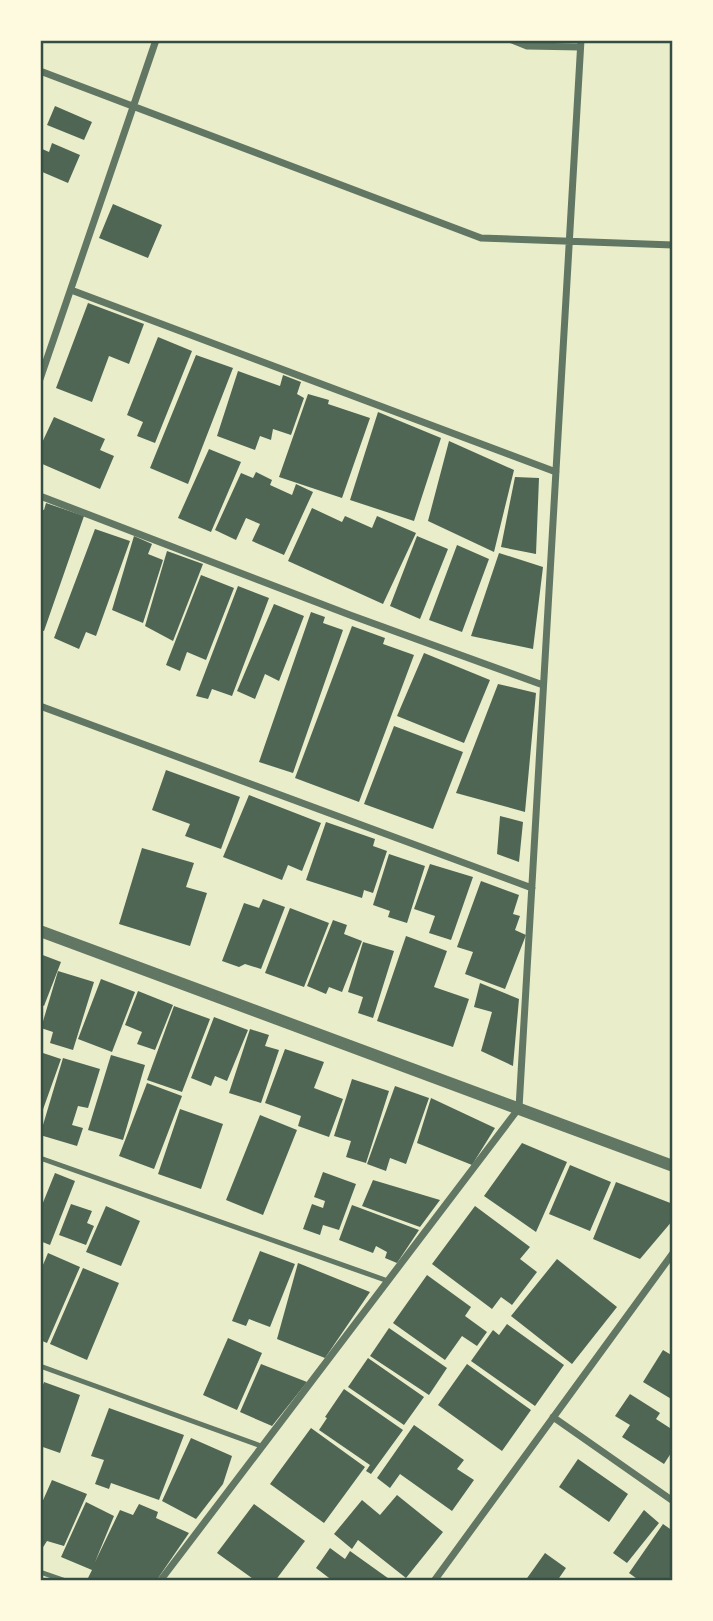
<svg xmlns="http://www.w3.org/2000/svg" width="713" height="1621" font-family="Arial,sans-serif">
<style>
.building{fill:#4f6655}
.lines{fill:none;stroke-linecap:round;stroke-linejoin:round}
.service{stroke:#617663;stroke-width:5}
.minor{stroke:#617663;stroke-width:7}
.tertiary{stroke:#617663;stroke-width:12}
.neatline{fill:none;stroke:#344e41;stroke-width:2.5}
</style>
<rect width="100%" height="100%" fill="#e9edc9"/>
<!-- building -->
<path class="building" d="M55,106L92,122L84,140L47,125Z
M52,143L80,155L68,183L40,171V148L49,152Z
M113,204L162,225L148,258L99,238Z
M88,303L144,324L129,364L109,356L92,402L56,388Z
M158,337L192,351L155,443L137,436L143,422L127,415Z
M196,355L233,368L188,484L150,468Z
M238,371L280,386L283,375L301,382L297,394L304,398L291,435L273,429L271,440L260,436L255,450L217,436Z
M308,394L329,400L328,404L370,418L342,498L279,477Z
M378,412L441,438L414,521L350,500Z
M54,417L105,439L100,450L114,456L100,489L40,463V447Z
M449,441L514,470L494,552L428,521Z
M209,449L241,462L211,532L178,518Z
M256,472L272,480L270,485L292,495L296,484L313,492L284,555L252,541L260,524L246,518L236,540L215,530L241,473L253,478Z
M515,477L539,478L536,554L501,547Z
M46,503L84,516L44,631L40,630V509L44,510Z
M312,508L342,522L345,516L372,528L377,516L416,533L383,604L288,561Z
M95,529L130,541L96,636L86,632L79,649L54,638Z
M134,536L152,544L148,554L163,560L143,623L112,610Z
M417,536L448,549L420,619L390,606Z
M457,545L489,559L462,632L429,620Z
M167,551L203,564L173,641L145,626Z
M499,553L543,567L533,649L471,636Z
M201,575L234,588L206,660L187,652L180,671L166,665Z
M238,586L269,598L232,696L212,689L208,699L196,696Z
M274,604L304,616L279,681L265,674L255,699L237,691Z
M311,612L325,617L323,623L343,630L293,773L259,762Z
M352,626L385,638L383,644L414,655L359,802L295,778Z
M424,653L490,680L464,743L397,716Z
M498,684L536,693L525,812L456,793Z
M394,726L463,752L433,829L364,804Z
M166,770L240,797L221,849L185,836L190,824L152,810Z
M249,795L321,823L302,871L288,865L282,880L223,857Z
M500,816L523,822L519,862L497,854Z
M326,822L375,839L373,846L387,851L373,893L364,890L362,898L306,880Z
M142,848L194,863L186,887L207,893L190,946L119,924Z
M389,854L425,866L407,923L388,917L390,911L373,905Z
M430,864L473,877L451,940L429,933L435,916L414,909Z
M481,881L519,895L513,914L520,916L515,930L526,935L505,989L465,974L473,952L457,947Z
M263,899L285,907L261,969L245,964L239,967L222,961L244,903L259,908Z
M290,908L329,923L304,987L265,973Z
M333,920L347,925L344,934L362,941L342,992L329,987L326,994L307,986Z
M406,936L447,951L434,987L469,999L453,1047L377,1021Z
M363,942L394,951L373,1018L358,1013L363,997L348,992Z
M40,954L61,962L44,1006L40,1004Z
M58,971L94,982L73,1050L50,1043L53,1032L41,1028Z
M101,979L135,992L112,1052L78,1039Z
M480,983L519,999L513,1066L481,1051L492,1012L474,1007Z
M138,991L173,1005L155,1050L137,1044L142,1032L125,1025Z
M174,1006L210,1019L182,1092L147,1080Z
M214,1017L248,1030L227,1081L215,1076L211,1086L191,1078Z
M250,1029L269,1035L265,1046L279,1050L261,1103L229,1093Z
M285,1049L324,1062L314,1088L343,1099L329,1137L298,1126L301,1116L265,1103Z
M40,1052L61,1059L41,1115H40Z
M111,1055L145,1065L123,1140L88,1130Z
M63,1058L100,1069L88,1108L78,1106L72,1125L83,1128L77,1146L40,1135Z
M352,1079L389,1091L366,1163L346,1157L351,1141L334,1136Z
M147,1083L182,1096L154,1169L119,1156Z
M395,1086L429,1098L406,1164L390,1158L386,1171L367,1164Z
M431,1098L495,1128L472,1165L417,1143Z
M180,1109L223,1124L201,1189L158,1174Z
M260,1115L297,1130L263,1215L226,1200Z
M522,1143L567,1162L536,1232L484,1196Z
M570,1165L611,1182L590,1231L549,1214Z
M323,1172L356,1184L339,1230L323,1225L320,1235L303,1229L312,1204L323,1208L325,1201L314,1197Z
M55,1173L75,1181L50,1245L40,1241V1210Z
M373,1180L440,1200L420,1227L362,1206Z
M616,1182L673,1204V1220L640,1259L593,1239Z
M71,1204L92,1211L87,1223L94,1226L86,1245L59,1235Z
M352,1205L419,1230L397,1263L385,1258L387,1252L376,1246L373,1253L339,1240Z
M106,1206L140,1221L121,1266L86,1252Z
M475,1206L530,1247L520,1259L537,1272L512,1305L501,1297L492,1309L432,1264Z
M260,1251L295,1264L270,1327L249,1319L246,1326L232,1321Z
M48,1253L80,1267L47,1343L40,1340V1272Z
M557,1259L617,1307L572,1364L511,1316Z
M298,1263L370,1292L325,1358L277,1339Z
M83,1268L119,1283L87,1360L50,1344Z
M427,1275L471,1307L465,1316L487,1332L477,1346L462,1336L445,1360L393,1323Z
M507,1324L564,1365L535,1406L471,1361L493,1330L499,1335Z
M389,1328L447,1368L429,1395L370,1356Z
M228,1338L262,1353L237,1410L203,1395Z
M663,1350L673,1356V1400L643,1382Z
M368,1358L424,1397L404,1425L348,1387Z
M261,1364L307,1382L272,1426L240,1412Z
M467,1364L531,1410L502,1451L438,1405Z
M44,1382L80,1395L60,1453L40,1446V1393Z
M344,1389L403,1430L371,1474L366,1471L370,1465L319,1430L327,1418L325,1417Z
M630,1394L660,1413L656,1419L673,1430V1450L664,1464L622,1437L630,1425L615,1416Z
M109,1408L184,1435L159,1500L111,1483L109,1489L95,1484L104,1460L91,1456Z
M414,1425L464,1460L457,1469L474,1480L452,1511L400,1474L390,1488L377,1478Z
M311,1428L365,1467L324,1523L270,1484Z
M191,1438L232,1456L223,1484L196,1519L162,1501Z
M578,1459L628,1494L609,1522L559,1487Z
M52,1480L87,1494L64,1546L47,1541L40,1552V1507Z
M397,1495L443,1532L406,1578L358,1540L352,1549L334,1534L362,1500L380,1515Z
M86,1502L114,1516L95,1562L120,1510L133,1515L139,1504L158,1512L156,1518L189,1533L156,1581H94L88,1578L92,1570L61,1557Z
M254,1504L305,1541L275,1581H256L217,1553Z
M644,1510L659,1523L627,1563L613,1553Z
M663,1524L673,1531V1581H640L629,1573Z
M330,1548L345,1559L350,1551L392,1581H333L316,1568Z
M545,1553L566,1568L557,1581H525Z"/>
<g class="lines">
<!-- service -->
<path class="service" d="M40,1158L388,1281
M40,1366L261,1446
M40,1572L66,1581"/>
<!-- minor -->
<path class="minor" d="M512,40L527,46L580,47
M40,71L481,238L673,245
M71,290L556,472
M40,379L156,40
M40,496L350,615L543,685
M40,706L532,888
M553,1417L673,1501
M160,1581L519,1108L581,40
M434,1581L673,1253"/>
<!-- tertiary -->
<path class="tertiary" d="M40,931L673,1166"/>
</g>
<!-- border -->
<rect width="713" height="1621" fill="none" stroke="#fefae0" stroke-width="84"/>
<rect x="42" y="42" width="629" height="1537" class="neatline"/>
</svg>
